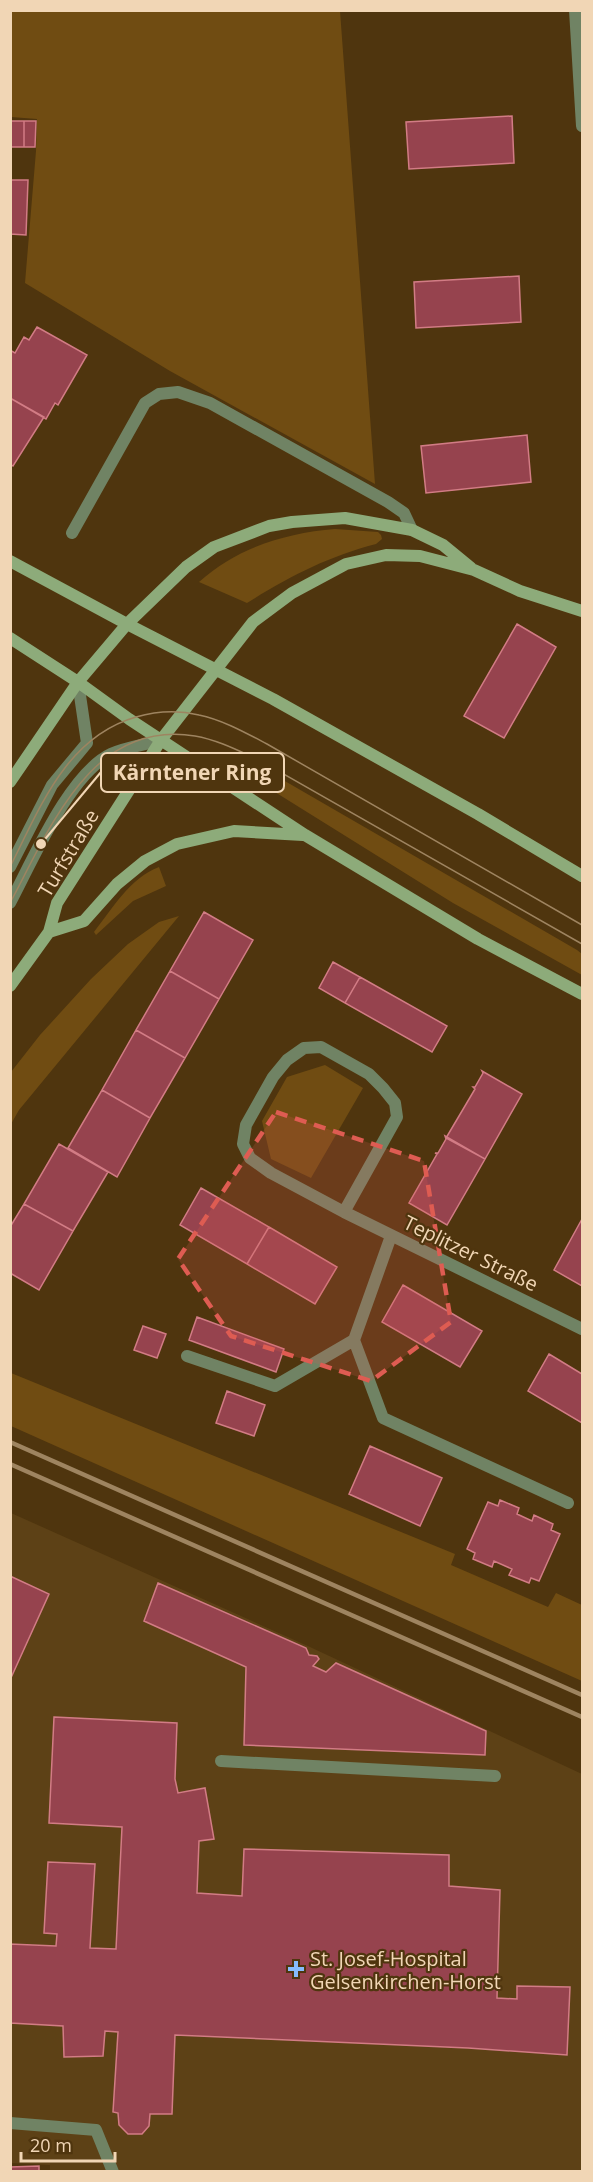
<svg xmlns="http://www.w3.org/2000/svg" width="593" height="2182" font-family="'Open Sans',sans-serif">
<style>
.built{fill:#5d4116}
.green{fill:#704c12}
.building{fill:#96434e;stroke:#d27c85;stroke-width:1.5}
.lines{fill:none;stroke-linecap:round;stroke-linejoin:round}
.lane{stroke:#708364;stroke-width:12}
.street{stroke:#708364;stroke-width:12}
.secondary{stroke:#8dab7a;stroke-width:12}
.tram{stroke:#9e8460;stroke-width:1.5}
.rail{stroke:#9e8460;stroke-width:4.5}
.marked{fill:#de5c52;fill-opacity:0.2;stroke:#de5c52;stroke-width:4.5;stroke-dasharray:12 8;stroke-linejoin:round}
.poi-dot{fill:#86bbfb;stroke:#4f350e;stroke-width:2}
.labels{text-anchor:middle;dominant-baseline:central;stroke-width:4.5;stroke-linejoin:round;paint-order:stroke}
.street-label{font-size:20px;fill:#f1d6b5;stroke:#4f350e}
.poi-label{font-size:20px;fill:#f1d6b5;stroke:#4f350e;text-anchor:start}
.leader{fill:none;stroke:#f1d6b5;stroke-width:2}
.callout-dot{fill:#f1d6b5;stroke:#4f350e;stroke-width:2}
.callout{fill:#4f350e;stroke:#f1d6b5;stroke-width:2}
.callout-label{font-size:21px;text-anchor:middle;font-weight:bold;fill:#f1d6b5}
</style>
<rect width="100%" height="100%" fill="#4f350e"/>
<!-- built -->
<path class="built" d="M11,1513L310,1647L582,1774V2171L50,2172V2165L11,2163Z"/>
<!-- green -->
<path class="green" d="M11,10L340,11L375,484L170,371L25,283L36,151L37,119L11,117Z
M335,529L378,532L381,535L382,539L376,544C327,557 290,576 247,603L199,582C237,548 285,533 335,529Z
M243,759L271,773L577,950L582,954V975L453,903L238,769Z
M159,867L166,886L133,901L96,935L94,932C112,909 130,878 159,867Z
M179,916L19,1110L11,1124V1072L40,1035L91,979L128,944L159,922Z
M325,1065L363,1088L311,1178L271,1159L262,1121L287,1077Z
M11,1373L455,1554L451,1565L548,1607L556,1593L582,1605V1681L11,1426Z"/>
<!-- building -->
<path class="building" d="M512,116L514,163L409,169L406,122Z
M10,121H24V147H10Z
M24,121H36L35,147H24Z
M10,180H28L26,235L10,234Z
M519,276L521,322L416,328L414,282Z
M37,327L87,355L58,405L55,403L46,419L10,398V350L15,353L24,337L29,340Z
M10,398L44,417L13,466L10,464Z
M527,435L531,482L426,493L421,446Z
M517,624L556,647L504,738L464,716Z
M204,912L253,940L219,999L170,971Z
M333,962L360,977L345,1003L319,988Z
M170,971L219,999L185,1058L136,1030Z
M360,977L447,1026L432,1052L345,1003Z
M136,1030L185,1058L150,1118L102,1090Z
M482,1071L522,1094L485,1159L446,1138L475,1089L473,1087H475L483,1073Z
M102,1090L150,1118L117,1177L68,1148Z
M445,1136L485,1159L447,1225L409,1203L437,1154L435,1153H438L446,1139Z
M59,1144L108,1172L73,1231L24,1204Z
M201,1188L269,1227L247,1264L180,1225Z
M24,1204L73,1231L39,1290L10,1273V1227Z
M582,1219V1286L554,1270Z
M269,1227L337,1267L315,1304L247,1264Z
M403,1285L482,1331L460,1367L382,1322Z
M197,1317L284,1349L276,1372L189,1340Z
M143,1326L166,1334L157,1358L134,1350Z
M549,1354L582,1374V1423L528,1391Z
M227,1391L265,1405L254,1436L216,1423Z
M370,1446L442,1478L420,1526L349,1494Z
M500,1500L519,1508L517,1514L532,1521L534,1515L553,1524L551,1530L560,1534L539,1581L531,1578L529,1583L509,1575L512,1569L494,1561L492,1567L473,1559L475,1553L467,1549L488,1502L498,1506Z
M10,1576L49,1594L10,1680Z
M158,1583L306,1648L309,1655L317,1656L319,1659L313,1666L326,1672L336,1663L486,1731L485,1755L244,1745L246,1667L144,1621Z
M54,1717L177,1723L175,1779L178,1793L205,1788L214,1839L199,1841L197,1893L242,1896L244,1849L449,1855V1886L500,1890L497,1998L517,1999V1986L570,1987L567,2055L468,2048L175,2035L172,2114H150L149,2126L142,2134H128L119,2125L118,2113L113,2112L118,2032L105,2031L103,2056L64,2057L63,2026L10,2023V1944L56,1946L57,1934L44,1933L48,1862L95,1864L90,1948L116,1949L122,1827L49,1823Z
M39,2166V2172H10V2167Z"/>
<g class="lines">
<!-- lane -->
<path class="lane" d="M72,533L145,403L159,394L178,392L210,403L388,502L404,513L412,530
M10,867L52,785L87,743L78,682
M10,903C32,862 69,774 111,754C126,747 145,745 161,740
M391,1236L354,1340L383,1418L568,1503
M187,1356L275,1386L354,1340
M221,1761L495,1776
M10,2123L96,2130L113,2172"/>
<!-- street -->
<path class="street" d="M575,10L582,126
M344,1212L397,1117L395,1103L383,1088L369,1074L321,1047L304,1048L287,1060L273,1077L246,1125L243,1144L250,1158L271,1173L344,1212L582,1329"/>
<!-- secondary -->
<path class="secondary" d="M10,561L127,624L273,699L478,814L582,876
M10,638L78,682L129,719L305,835L478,939L582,994
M10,782L78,682L127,624L186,567L214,547L269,526L292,522L345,518L412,530L443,545L471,568
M49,932L84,921L117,884L145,861L177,844L234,831L303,835
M10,986L49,932L57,903L161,740L253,622L292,593L346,564L386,555L420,556L474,570L520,591L582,611"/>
<!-- tram -->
<path class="tram" d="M10,867C40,808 66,737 136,717C157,711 178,710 199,715C223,720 246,733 267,744L582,925
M10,903C50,829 91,719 195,736C218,740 239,751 259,760L582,944"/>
<!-- rail -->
<path class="rail" d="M10,1442L582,1695
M10,1464L582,1717"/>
</g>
<!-- marked area -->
<path class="marked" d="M276,1112L424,1161L451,1322L371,1381L231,1336L178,1259Z"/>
<!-- markers -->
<path class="poi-dot" d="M293 1960h6v6h6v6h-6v6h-6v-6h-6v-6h6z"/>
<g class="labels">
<!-- street labels -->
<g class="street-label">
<text transform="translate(68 853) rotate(-59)">Turfstraße</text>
<text transform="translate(471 1253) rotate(26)">Teplitzer Straße</text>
</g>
<!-- poi labels -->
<g class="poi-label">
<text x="310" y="1958">St. Josef-Hospital<tspan x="310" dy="23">Gelsenkirchen-Horst</tspan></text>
</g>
</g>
<!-- callouts -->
<path class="leader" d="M41 844L101 772"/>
<circle class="callout-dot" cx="41" cy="844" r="6"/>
<rect class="callout" x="101" y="753" width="183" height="39" rx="6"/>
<g class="callout-label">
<text x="192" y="780">Kärntener Ring</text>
</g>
<!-- border -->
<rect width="593" height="2182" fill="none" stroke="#f1d6b5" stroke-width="24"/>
<!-- scale -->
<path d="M21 2152v9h94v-9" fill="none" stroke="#f1d6b5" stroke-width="3"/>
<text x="30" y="2152" font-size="18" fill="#f1d6b5" stroke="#4f350e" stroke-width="4.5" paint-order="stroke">20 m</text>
</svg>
